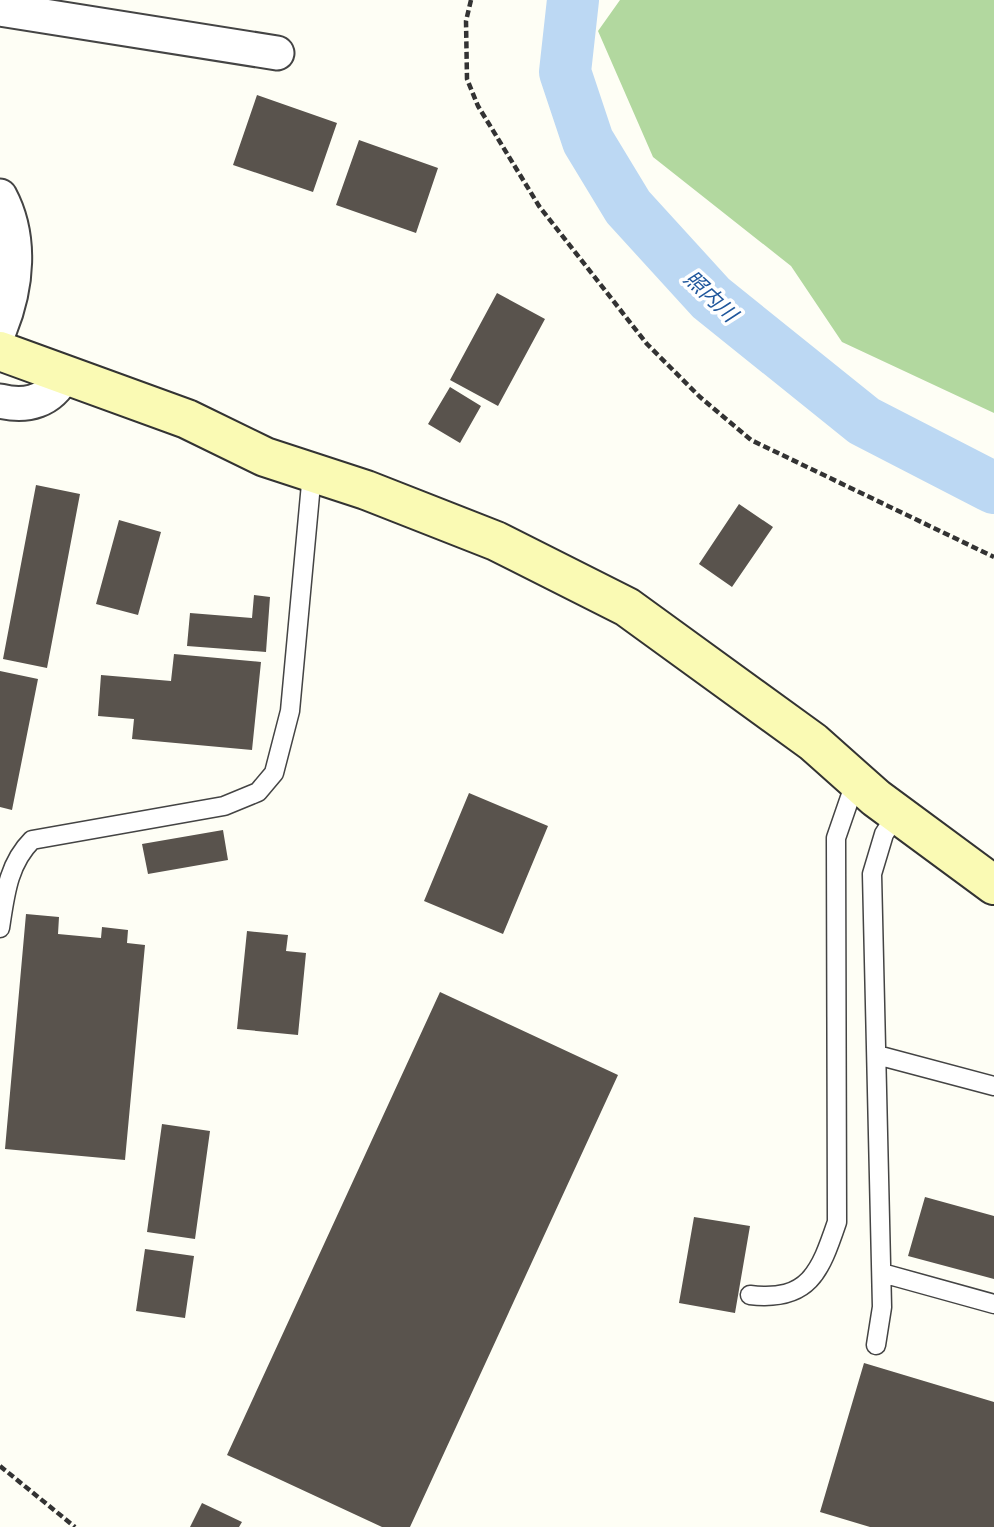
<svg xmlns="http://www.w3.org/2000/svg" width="994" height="1527" font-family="Georgia,'Noto Sans JP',serif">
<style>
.forest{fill:#b2d89f}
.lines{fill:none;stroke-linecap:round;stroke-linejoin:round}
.river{stroke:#bcd8f3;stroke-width:52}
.building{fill:#59534d}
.lane-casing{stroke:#444;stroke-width:21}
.street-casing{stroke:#444;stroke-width:37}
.secondary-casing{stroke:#333;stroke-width:42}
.path{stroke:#333;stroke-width:4.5;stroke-dasharray:7 3.5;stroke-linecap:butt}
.lane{stroke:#fff;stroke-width:18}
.street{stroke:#fff;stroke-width:33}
.secondary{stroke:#fafab4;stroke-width:38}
.labels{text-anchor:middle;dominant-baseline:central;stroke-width:7;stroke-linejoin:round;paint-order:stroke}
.water-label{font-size:21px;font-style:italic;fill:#20579c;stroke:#fff}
</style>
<rect width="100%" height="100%" fill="#fefef5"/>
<!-- forest -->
<path class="forest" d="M620,0H994V413L842,342L791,266L653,157L598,31Z"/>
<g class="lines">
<!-- river -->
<path class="river" d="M573,0L565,72L588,141L628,207L711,298L864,421L994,488"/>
</g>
<!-- building -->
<path class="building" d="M257,95L337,123L313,192L233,165Z
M359,140L438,168L416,233L336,205Z
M497,293L545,319L498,406L450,380Z
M450,387L481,406L460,443L428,424Z
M36,485L80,494L47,668L3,659Z
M739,504L773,527L732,587L699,564Z
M119,520L161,532L138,615L96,604Z
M254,595L270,597L266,652L187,646L190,613L252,618Z
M174,654L261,662L252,750L132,739L134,719L98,716L101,675L171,681Z
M0,671L38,679L12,810L0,807Z
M469,793L548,826L503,934L424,901Z
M223,830L228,860L148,874L142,844Z
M26,914L59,917L58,934L101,938L102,927L128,930L127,943L145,945L125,1160L5,1149Z
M247,931L288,935L286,951L306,953L298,1035L237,1029Z
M440,992L618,1075L410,1527H382L227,1455Z
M162,1124L210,1131L195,1239L147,1232Z
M925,1197L994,1216V1279L908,1256Z
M694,1217L750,1226L735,1313L679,1303Z
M145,1249L194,1256L185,1318L136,1311Z
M864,1363L994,1402V1527H870L820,1512Z
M202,1503L242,1522L239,1527H190Z"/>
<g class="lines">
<!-- lane casing -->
<g class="lane-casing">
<path id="lane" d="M0,928C5,895 8,864 32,840L224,806L258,792L274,773L290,711L312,473
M877,1055L994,1086
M882,1273L994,1304
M750,1295C809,1302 820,1272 837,1222L836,838L856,780
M876,1345L882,1307L872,874L884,834L897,814"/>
</g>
<!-- street casing -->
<g class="street-casing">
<path id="street" d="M0,9L277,53
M0,196C22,237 17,287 0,329
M0,401C27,408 51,401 64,375"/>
</g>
<!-- secondary casing -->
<g class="secondary-casing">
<path id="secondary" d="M0,351L187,419L265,457L366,490L496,541L627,607L813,742L876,798L994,885"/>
</g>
<!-- path -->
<path class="path" d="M471,0L466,21L467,79L478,106L539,206L647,344L700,397L751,440L994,557
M0,1466L75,1527"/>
<!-- lane -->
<use href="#lane" class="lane"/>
<!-- street -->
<use href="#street" class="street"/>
<!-- secondary -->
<use href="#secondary" class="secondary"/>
</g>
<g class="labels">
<!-- water labels -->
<g class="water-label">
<text transform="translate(712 295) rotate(43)">照内川</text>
</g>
</g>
</svg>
